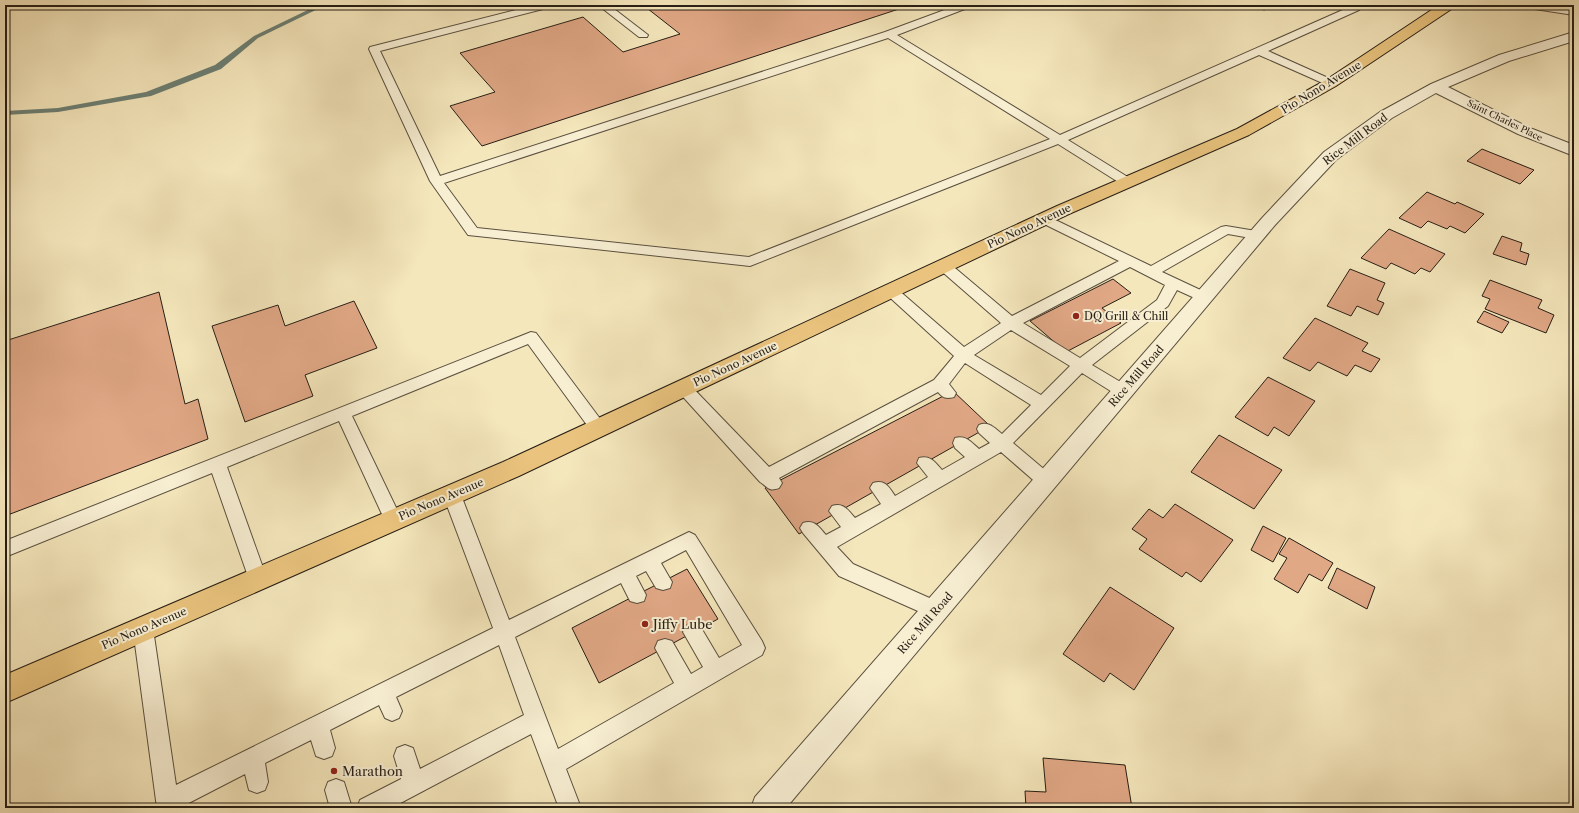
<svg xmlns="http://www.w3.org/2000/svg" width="1579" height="813" font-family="'Libre Caslon Text',serif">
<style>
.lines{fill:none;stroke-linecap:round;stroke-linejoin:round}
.stream{fill:#6d7f73;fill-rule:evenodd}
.building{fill:#e1a886;stroke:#261e15}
.service-casing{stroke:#5a503f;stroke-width:2}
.minor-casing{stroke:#5a503f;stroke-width:2}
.primary-casing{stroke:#261e15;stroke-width:2}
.service{fill:#f8efd3;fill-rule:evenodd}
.minor{fill:#f8efd3;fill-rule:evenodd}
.primary{fill:#eac47e;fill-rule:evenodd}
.poi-dot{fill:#8f2418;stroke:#f8efd3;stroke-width:1.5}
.labels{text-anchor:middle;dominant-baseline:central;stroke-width:4;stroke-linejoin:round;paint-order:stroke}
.far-street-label{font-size:9px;fill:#261e15;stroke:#f8efd3}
.street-label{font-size:11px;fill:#261e15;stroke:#f8efd3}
.poi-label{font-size:11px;fill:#261e15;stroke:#f8efd3;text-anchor:start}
.near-poi-label{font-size:13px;fill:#261e15;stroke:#f8efd3;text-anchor:start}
</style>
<rect width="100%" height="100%" fill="#f5e7bc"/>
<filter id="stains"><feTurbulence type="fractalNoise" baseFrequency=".005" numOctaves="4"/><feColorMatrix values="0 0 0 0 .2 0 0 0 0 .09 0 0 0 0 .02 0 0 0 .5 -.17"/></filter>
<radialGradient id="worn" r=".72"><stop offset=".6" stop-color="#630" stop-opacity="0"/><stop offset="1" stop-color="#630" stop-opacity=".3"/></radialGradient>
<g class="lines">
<!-- stream -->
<path class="stream" d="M318,5H326L258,38L221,69L151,96L58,112L5,115V111L58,108L146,92L215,65L254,36Z"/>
</g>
<!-- building -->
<path class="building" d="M643,5H911L482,146L450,106L495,92L460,53L583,17L623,52L680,34Z
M1256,5H1276L1264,10L1255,6Z
M1482,149L1534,170L1520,184L1467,161Z
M1427,192L1455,204L1457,202L1484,214L1465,233L1450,226L1447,229L1428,221L1421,228L1399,218Z
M1389,229L1445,254L1430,272L1421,268L1415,274L1391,263L1386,269L1361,258Z
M1502,236L1522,243L1520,251L1529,254L1526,265L1493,254Z
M1350,269L1385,283L1377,300L1384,303L1378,315L1357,306L1351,316L1327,306Z
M1113,279L1131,293L1102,308L1121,323L1066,352L1030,321Z
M1490,280L1542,300L1538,308L1554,315L1546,333L1485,309L1490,299L1482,296Z
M159,292L185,404L198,399L208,439L5,516V341Z
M354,301L377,348L305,375L313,396L245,422L212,326L278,305L285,326Z
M1484,311L1509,322L1502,333L1477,322Z
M1315,318L1368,343L1362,351L1380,359L1371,372L1355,365L1347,376L1318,362L1310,371L1283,358Z
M1268,377L1315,401L1289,436L1274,427L1268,436L1235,417Z
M953,391L990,426L799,534L765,488Z
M1219,435L1282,470L1254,509L1191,472Z
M1175,504L1233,540L1201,582L1186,572L1182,577L1139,549L1147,539L1132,529L1149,509L1163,518Z
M1263,526L1286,538L1273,562L1251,550Z
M1289,538L1333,563L1322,581L1309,574L1298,593L1274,579L1287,558L1279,554Z
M1337,568L1375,587L1367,609L1328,588Z
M687,569L718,619L599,683L572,628Z
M1110,587L1174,628L1134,690L1110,673L1104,682L1063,654Z
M1043,758L1125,765L1132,808H1026L1025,791L1046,792Z"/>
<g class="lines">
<!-- service casing -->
<g class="service-casing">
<path id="service" d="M536,5H553L551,7L380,51L440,176L885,32L958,5H972L970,7L897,35L1060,135L1354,5H1364L1359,10L1268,51L1335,81L1336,83L1335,85H1327L1259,55L1068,140L1131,179L1133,182L1131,185H1123L1058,144L750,266L468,235L430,181L369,49L370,47ZM888,38L1050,139L749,257L477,228L444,183Z
M598,5H609L648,35L647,37H639Z
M1523,5H1547L1574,9V15L1528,8Z
M1045,215L1151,266L1221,227L1226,226L1256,231L1261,232L1263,235L1261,238L1256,239L1228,234L1162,272L1209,294L1211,297L1209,300L1204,302L1199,300L1177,290L1168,306L1092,365L1129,387L1131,391L1129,395L1123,397L1117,395L1082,373L1013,443L1052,476L1055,481L1052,486L1046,488L1040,486L1001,452L837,547L853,564L943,604L946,610L943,616L936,619L839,576L803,533L800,528L803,523C814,519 819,527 826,535L841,527L829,511L832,506C843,502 848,510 855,518L881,504L870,488L873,483C885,479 889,487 895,496L928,477L917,463L919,458C930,455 935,462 942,470L965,457L955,448L953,443L955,438C966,435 971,442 979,449L990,443L979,433L977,429L979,425C989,421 994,428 1002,434L1031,405L965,363L949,384L956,393L954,397C946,399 943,398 938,392L779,478L782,483L779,488C768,492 768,487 760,482L675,388L677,384L683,382L689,384L769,467L934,380L954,356L886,294L884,291L886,288L891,286L896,288L964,347L1001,323L939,269L937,266L939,263L944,262L949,263L1012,316L1119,261L1040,222L1038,219L1040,216ZM1130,267L1165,285L1157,300L1080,358L1023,323ZM1011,330L1070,366L1041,395L974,355Z
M531,332L536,333L604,424L606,428L604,432L598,434L592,432L528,344L352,416L402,520L399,525L393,527L387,525L339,421L227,467L267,579L265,585L258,587L251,585L212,473L5,557V541Z
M452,488L458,490L461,495L509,620L689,532L695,535L762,641L765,648L762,655L566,769L581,808H559L531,734L391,808H357L360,800L401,779L394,756L397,748L405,745L413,748L420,769L524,715L499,645L396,697L402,711L399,718L392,721L385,718L379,705L330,730L335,748L332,756L324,759L316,756L311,740L265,763L268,782L265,790L257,793L249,790L245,774L179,808H157L133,629L136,623L143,620L150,623L153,629L176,785L493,628L443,495L446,490ZM686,550L742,645L719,658L700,626L693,623L686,626L683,632L703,667L691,674L672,641L665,639L658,641L655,648L674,683L558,749L515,637L621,583L630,601L637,603L644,601L646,595L636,576L646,571L656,588L663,590L670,588L672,582L661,563Z
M336,779L344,782L352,808H330L325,790L328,782Z"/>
</g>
<!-- minor casing -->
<g class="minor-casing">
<path id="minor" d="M1574,32V41L1509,61L1448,87L1530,128L1574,145V156L1518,134L1436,93L1392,118L1336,160L1275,225L786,808H751L755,797L1263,217L1324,152L1380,112L1431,84L1499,55Z"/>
</g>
<!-- primary casing -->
<g class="primary-casing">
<path id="primary" d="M1439,5H1455L1453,8L1336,86L1249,135L1069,214L519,476L5,703V675L503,462L1057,206L1237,129L1326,80Z"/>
</g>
<!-- service -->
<use href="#service" class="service"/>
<!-- minor -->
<use href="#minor" class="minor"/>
<!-- primary -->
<use href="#primary" class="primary"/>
</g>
<!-- markers -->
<g class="poi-dot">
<circle cx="1076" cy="316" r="4"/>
<circle cx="645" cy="624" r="4"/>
<circle cx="334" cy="771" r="4"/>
</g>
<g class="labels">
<!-- far-street labels -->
<g class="far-street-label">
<text transform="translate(1505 120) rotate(26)">Saint Charles Place</text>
</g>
<!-- street labels -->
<g class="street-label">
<text transform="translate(1321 87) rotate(-31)">Pio Nono Avenue</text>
<text transform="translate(1355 139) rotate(-37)">Rice Mill Road</text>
<text transform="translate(1029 226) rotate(-25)">Pio Nono Avenue</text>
<text transform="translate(735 364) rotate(-25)">Pio Nono Avenue</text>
<text transform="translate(1136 376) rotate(-49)">Rice Mill Road</text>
<text transform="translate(441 499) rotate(-23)">Pio Nono Avenue</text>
<text transform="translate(925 623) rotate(-49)">Rice Mill Road</text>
<text transform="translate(144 628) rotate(-23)">Pio Nono Avenue</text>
</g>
<!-- poi labels -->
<g class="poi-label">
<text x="1084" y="316">DQ Grill &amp; Chill</text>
</g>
<!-- near-poi labels -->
<g class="near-poi-label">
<text x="653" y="624">Jiffy Lube</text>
<text x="342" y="771">Marathon</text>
</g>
</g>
<!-- margin -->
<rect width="1579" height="813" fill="none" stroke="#f5e7bc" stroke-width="20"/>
<rect x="6" y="6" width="1567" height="801" fill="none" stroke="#261e15" stroke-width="2"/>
<rect x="10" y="10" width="1559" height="793" fill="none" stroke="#261e15"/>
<rect width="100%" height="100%" filter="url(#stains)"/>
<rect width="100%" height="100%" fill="url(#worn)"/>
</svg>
